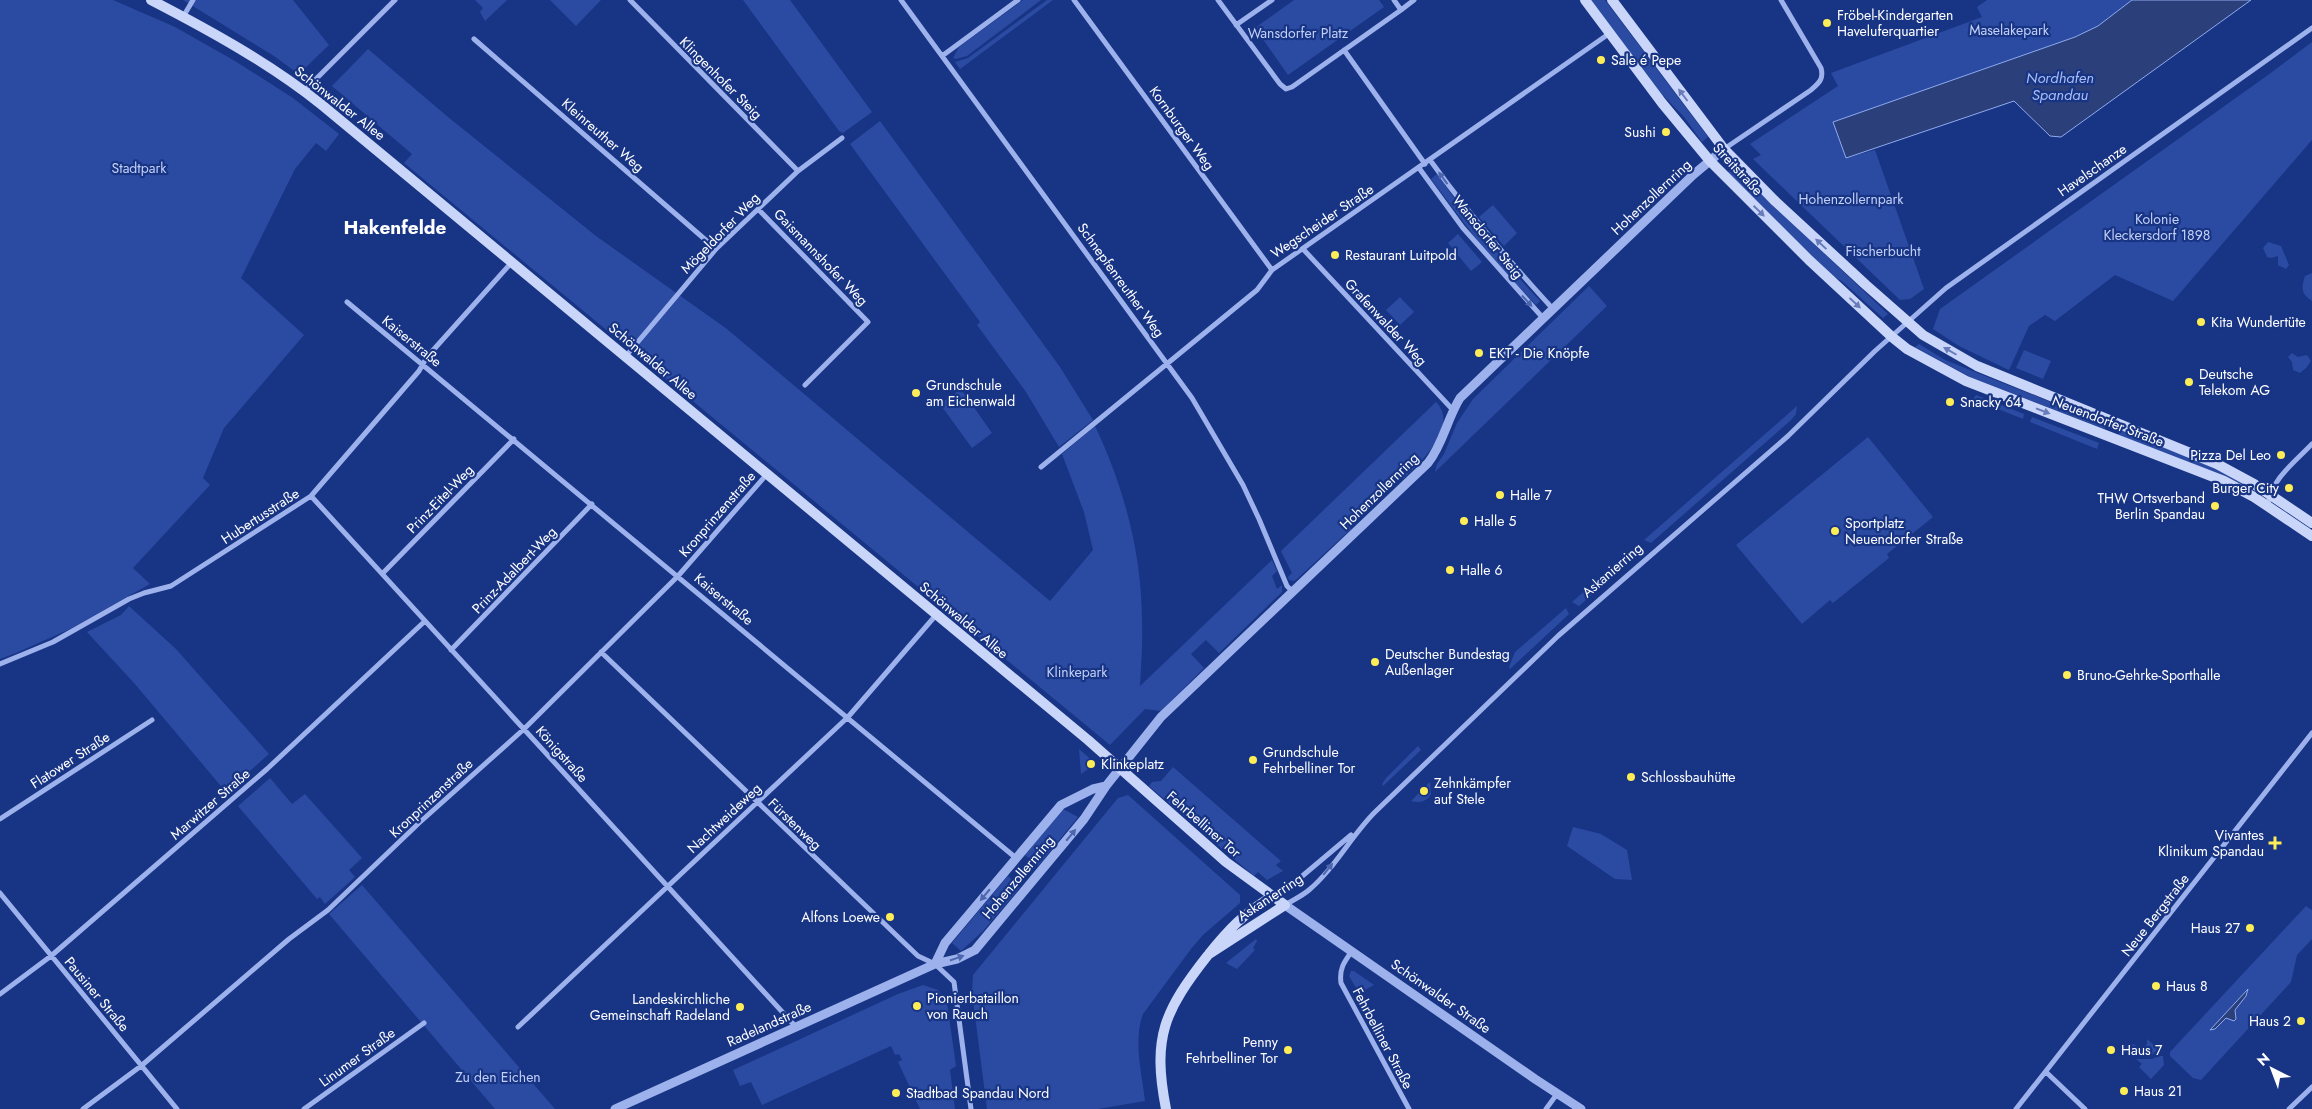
<svg xmlns="http://www.w3.org/2000/svg" width="2312" height="1109" viewBox="0 0 2312 1109" font-family="Jost,sans-serif">
<rect width="100%" height="100%" fill="#183484"/>
<path fill="#2b4ba3" d="M0,0h113l62,27 60,34 58,37 46,36 -13,17 -10,-8 -21,26 -54,109 63,57 -80,93 -21,50 7,7 -77,83 17,16 -80,45 -54,24 -16,6z
M183,0h110l36,45 -26,25 -2,6 -27,-20z
M475,0h32l-22,21 -5,-9 3,-4z
M550,0h51l-25,26z
M743,0h47l82,112 -29,21 -4,-2z
M1023,0h18l-74,56 -11,3 -3,-1 6,-11z
M1047,0h6l-93,69 -5,-7 13,-4z
M1294,0h85l5,7 -96,68 -33,-47z
M1591,0h14l103,137 -6,5 -18,-25 -23,-24z
M1987,0h145l-34,26 -23,11 -241,85 12,36 29,-8 49,139 -14,10 -10,1 -147,-141 8,-4 -11,-11 88,-58 -7,-13 151,-56 -5,-10z
M2312,42v98l-139,161 -58,-26 -60,46 -10,-6 -16,11 -20,44 -50,-24 -26,-17 7,-20 328,-234z
M368,49l80,68 148,119 131,93 323,272 43,-51 -9,-38 -22,-58 33,-28c29,61 47,128 47,195 1,22 -1,44 -2,65l132,-126 5,11 -5,5 5,13 5,-4v7l-63,61 -13,-13 -15,14 13,14 -43,43 -16,-2 -35,36 -706,-582 8,-9 -80,-68z
M880,121l180,246 33,53 -34,27 -33,-55 -49,-67 3,-3 -130,-178z
M1731,169l41,35 116,110 -5,4 -40,-36 -12,-7 -105,-101z
M1437,174c31,45 66,87 103,127l-4,4 -50,-53 -55,-73z
M1493,205l24,28 -13,13 -25,-29z
M1458,234l24,28 -11,9 -23,-28z
M2268,242l13,4 8,19 -3,4 -8,-4v-9l-7,2 -4,-1 -4,-9z
M2312,273v28c-11,-7 -11,-13 -7,-25z
M1589,286l18,20 -172,166 2,-8 7,-10 13,-31 16,-24z
M1400,297l14,15 -14,13 -14,-15z
M1919,344l26,16 161,64 -1,5 -133,-51 -57,-31z
M2024,350l27,11 -8,18 -27,-11z
M2292,353l6,4 9,-2 4,6 -5,7 -6,5 -7,-3 -1,-8 -4,-5z
M961,389l31,44 -20,15 -32,-44z
M1976,395l48,19 -1,5 -50,-20z
M1436,402c24,25 -16,60 -33,77l-7,-6 -51,49 6,7 -53,49 -4,3 -5,-1 -1,-3 4,-4 -11,-22z
M1797,406l-1,8 -5,6 -140,123 -7,-3z
M2032,417l67,26 -2,6 -67,-27z
M2120,430l91,37 42,19 -4,4 -131,-55z
M1868,437l65,80 -46,37 2,4 -56,45 -3,-3 -28,24 -66,-79z
M1634,548l3,7 -58,51 -7,-4z
M129,606l47,43 93,105 -43,38 -92,-109 -47,-51 34,-17z
M1566,608l3,6 -59,55 -1,-2 6,-15z
M1418,746l3,4 -38,36 -1,-2 4,-6z
M1079,749l15,13v3l-13,9z
M1173,767l108,94 -5,4 7,6 -16,9 -9,-8 -4,4 -105,-90 3,-4 9,-1z
M270,778l22,26 13,-10 57,64 -13,12 6,7 -30,27 -5,-7 -3,2 -79,-93z
M1430,782l1,12c-4,8 -12,9 -20,7z
M1128,795l112,100v8l-37,32 -12,14 -48,65c-10,26 -1,60 2,87l-47,8h-111l-15,-117 1,-17 145,-177z
M1063,809l15,8 -40,49 -13,-11z
M1573,827l28,7 26,16 5,30 -17,-1 -48,-33z
M1008,876l12,11 -37,44 -22,20 -9,-8z
M362,885l193,224h-60l-166,-195z
M2306,906l6,4v29l-15,16 -6,27 -90,98 -8,-2 -23,-22v-4z
M1256,939l1,2 -4,7 2,2 -18,19 -11,-6z
M1351,971h3l20,14 -15,8 -10,-17z
M923,985l15,5 9,13 9,63 -6,4 5,39h-35l-22,-47 4,-2 -3,-6 -4,1 -4,-9 -129,59 -11,-23 -11,4 -7,-16 165,-76z
M2147,1039l11,10 -6,6 -17,-1 -6,-5 4,-5 9,5 5,-5z
M2159,1056h4l1,9 -13,14 -12,-12 3,-3 -6,-5h16z"/>
<path fill="#2b407b" stroke="#8faaef" d="M2132,0h119l-190,137 -11,-1 -36,-35 -168,57 -13,-36 242,-85 23,-11z
M2248,989l-2,7 -11,14 1,9 -2,2 -8,-3 -11,11 -5,1z"/>
<g fill="none" stroke-linecap="round" stroke-linejoin="round">
<path stroke="#9db2ec" stroke-width="5" d="M630,0l168,171
M901,0l291,398 51,87 16,34 28,67 6,6
M1074,0l198,270
M1218,0l62,84 6,5 6,-2 109,-77 -7,-10
M1401,10l13,-10
M183,17l10,-17
M1236,25l36,-25
M474,39l242,210
M1344,50l81,114
M942,56l76,-56
M304,91l91,-91
M1724,149l87,-59c8,-7 13,-11 10,-22l-40,-68
M1430,160c38,53 79,101 123,149
M1419,168l44,60 80,90
M758,209l110,113 -63,63
M1303,249l150,161
M347,302l669,556
M626,356l90,-107 82,-78 44,-33
M1041,467l216,-177 15,-20 338,-237
M311,496l485,531
M2268,505c3,-26 27,-43 44,-61
M383,573l131,-134
M451,650l141,-146
M601,652l317,304 17,8 19,18 17,127
M0,664l53,-22 76,-43 15,-6 27,-7 140,-90 108,-125 8,-14 85,-95
M0,819l152,-99
M0,893l177,216
M1273,896l21,-13 57,-48
M1285,905c8,-5 17,-9 24,-15 26,-22 42,-54 66,-78l183,-176 230,-200 87,-85 71,-63 366,-260
M1352,951c-8,11 -13,18 -11,32l68,126
M0,994l51,-38 216,-187 158,-148
M518,1027l330,-310 88,-102
M2046,1072l39,37
M83,1109l58,-43 148,-127 39,-29 91,-87 105,-94 154,-153 89,-102
M304,1109l120,-86
M1546,1109l11,-15
M2016,1109l296,-376
M2289,1109l23,-22"/>
<path stroke="#9db2ec" stroke-width="9" d="M1285,905l250,174 46,30
M935,964l10,-21 116,-138 32,-16 13,-3
M615,1109l320,-145 22,-5 18,-9 109,-131 22,-33 55,-69 267,-254c15,-19 19,-44 32,-65l233,-223 31,-26"/>
<path stroke="#c9d5f9" stroke-width="10" d="M151,0c60,31 118,63 171,105l766,635 138,122 59,43 -76,49
M1585,0l77,103 48,58 99,99 83,77 15,12 59,32 258,100 30,16 58,39
M1612,0l112,149 50,51 92,85 57,50 54,31 240,98 37,20 58,39
M1166,1109c-14,-72 -2,-98 42,-154 21,-26 36,-42 65,-59"/>
</g>
<defs><path id="oneway-solid" d="M-6-.8H1V-3.2L6.5 0L1 3.2V.8H-6Z" transform="scale(1.25)"/></defs>
<g fill="#687cb9">
<use href="#oneway-solid" transform="translate(1683 95) rotate(-127)"/>
<use href="#oneway-solid" transform="translate(1759 211) rotate(44)"/>
<use href="#oneway-solid" transform="translate(1821 244) rotate(-137)"/>
<use href="#oneway-solid" transform="translate(1855 303) rotate(43)"/>
<use href="#oneway-solid" transform="translate(1950 351) rotate(-150)"/>
<use href="#oneway-solid" transform="translate(2043 411) rotate(21)"/>
</g>
<g fill="#4d66ae">
<use href="#oneway-solid" transform="translate(1443 178) rotate(-126)"/>
<use href="#oneway-solid" transform="translate(1527 301) rotate(47)"/>
<use href="#oneway-solid" transform="translate(1071 835) rotate(-50)"/>
<use href="#oneway-solid" transform="translate(1328 869) rotate(-51)"/>
<use href="#oneway-solid" transform="translate(985 895) rotate(130)"/>
<use href="#oneway-solid" transform="translate(957 958) rotate(-19)"/>
</g>
<g fill="#ffed58" stroke="#183484" stroke-width="2">
<circle cx="1827" cy="23" r="5"/>
<circle cx="1601" cy="60" r="5"/>
<circle cx="1666" cy="132" r="5"/>
<circle cx="1335" cy="255" r="5"/>
<circle cx="2201" cy="322" r="5"/>
<circle cx="1479" cy="353" r="5"/>
<circle cx="2189" cy="382" r="5"/>
<circle cx="916" cy="393" r="5"/>
<circle cx="1950" cy="402" r="5"/>
<circle cx="2281" cy="455" r="5"/>
<circle cx="2289" cy="488" r="5"/>
<circle cx="1500" cy="495" r="5"/>
<circle cx="2215" cy="506" r="5"/>
<circle cx="1464" cy="521" r="5"/>
<circle cx="1835" cy="531" r="5"/>
<circle cx="1450" cy="570" r="5"/>
<circle cx="1375" cy="662" r="5"/>
<circle cx="2067" cy="675" r="5"/>
<circle cx="1253" cy="760" r="5"/>
<circle cx="1091" cy="764" r="5"/>
<circle cx="1631" cy="777" r="5"/>
<circle cx="1424" cy="791" r="5"/>
<path d="M2272.5 835.5h5v5h5v5h-5v5h-5v-5h-5v-5h5z"/>
<circle cx="890" cy="917" r="5"/>
<circle cx="2250" cy="928" r="5"/>
<circle cx="2156" cy="986" r="5"/>
<circle cx="917" cy="1006" r="5"/>
<circle cx="740" cy="1007" r="5"/>
<circle cx="2301" cy="1021" r="5"/>
<circle cx="1288" cy="1050" r="5"/>
<circle cx="2111" cy="1050" r="5"/>
<circle cx="2124" cy="1091" r="5"/>
<circle cx="896" cy="1093" r="5"/>
</g>
<g text-anchor="middle" stroke-width="4.5" stroke-linejoin="round" paint-order="stroke">
<g font-size="14" fill="#fff" stroke="#183484" text-anchor="start">
<text x="1837" y="20">Fröbel-Kindergarten<tspan x="1837" dy="16">Haveluferquartier</tspan></text>
<text x="1611" y="65">Sale é Pepe</text>
<text x="1656" y="137" text-anchor="end">Sushi</text>
<text x="1345" y="260">Restaurant Luitpold</text>
<text x="2211" y="327">Kita Wundertüte</text>
<text x="1489" y="358">EKT - Die Knöpfe</text>
<text x="2199" y="379">Deutsche<tspan x="2199" dy="16">Telekom AG</tspan></text>
<text x="926" y="390">Grundschule<tspan x="926" dy="16">am Eichenwald</tspan></text>
<text x="1960" y="407">Snacky 64</text>
<text x="2271" y="460" text-anchor="end">Pizza Del Leo</text>
<text x="2279" y="493" text-anchor="end">Burger City</text>
<text x="1510" y="500">Halle 7</text>
<text x="2205" y="503" text-anchor="end">THW Ortsverband<tspan x="2205" dy="16">Berlin Spandau</tspan></text>
<text x="1474" y="526">Halle 5</text>
<text x="1845" y="528">Sportplatz<tspan x="1845" dy="16">Neuendorfer Straße</tspan></text>
<text x="1460" y="575">Halle 6</text>
<text x="1385" y="659">Deutscher Bundestag<tspan x="1385" dy="16">Außenlager</tspan></text>
<text x="2077" y="680">Bruno-Gehrke-Sporthalle</text>
<text x="1263" y="757">Grundschule<tspan x="1263" dy="16">Fehrbelliner Tor</tspan></text>
<text x="1101" y="769">Klinkeplatz</text>
<text x="1641" y="782">Schlossbauhütte</text>
<text x="1434" y="788">Zehnkämpfer<tspan x="1434" dy="16">auf Stele</tspan></text>
<text x="2264" y="840" text-anchor="end">Vivantes<tspan x="2264" dy="16">Klinikum Spandau</tspan></text>
<text x="880" y="922" text-anchor="end">Alfons Loewe</text>
<text x="2240" y="933" text-anchor="end">Haus 27</text>
<text x="2166" y="991">Haus 8</text>
<text x="927" y="1003">Pionierbataillon<tspan x="927" dy="16">von Rauch</tspan></text>
<text x="730" y="1004" text-anchor="end">Landeskirchliche<tspan x="730" dy="16">Gemeinschaft Radeland</tspan></text>
<text x="2291" y="1026" text-anchor="end">Haus 2</text>
<text x="1278" y="1047" text-anchor="end">Penny<tspan x="1278" dy="16">Fehrbelliner Tor</tspan></text>
<text x="2121" y="1055">Haus 7</text>
<text x="2134" y="1096">Haus 21</text>
<text x="906" y="1098">Stadtbad Spandau Nord</text>
</g>
<g font-size="14" fill="#c2d1f9" stroke="#183484">
<text x="2009" y="35">Maselakepark</text>
<text x="1298" y="38">Wansdorfer Platz</text>
<text x="139" y="173">Stadtpark</text>
<text x="1851" y="204">Hohenzollernpark</text>
<text x="2157" y="224">Kolonie<tspan x="2157" dy="16">Kleckersdorf 1898</tspan></text>
<text x="1883" y="256">Fischerbucht</text>
<text x="1077" y="677">Klinkepark</text>
<text x="498" y="1082">Zu den Eichen</text>
</g>
<g font-size="14" fill="#fff" stroke="#183484">
<text transform="translate(721 78) rotate(45)" y="5">Klingenhofer Steig</text>
<text transform="translate(340 103) rotate(38)" y="5">Schönwalder Allee</text>
<text transform="translate(1182 128) rotate(54)" y="5">Kornburger Weg</text>
<text transform="translate(603 135) rotate(41)" y="5">Kleinreuther Weg</text>
<text transform="translate(1738 169) rotate(47)" y="5">Streitstraße</text>
<text transform="translate(2092 170) rotate(-35)" y="5">Havelschanze</text>
<text transform="translate(1651 197) rotate(-43)" y="5">Hohenzollernring</text>
<text transform="translate(1322 221) rotate(-34)" y="5">Wegscheider Straße</text>
<text transform="translate(720 233) rotate(-46)" y="5">Mögeldorfer Weg</text>
<text transform="translate(1488 237) rotate(51)" y="5">Wansdorfer Steig</text>
<text transform="translate(821 257) rotate(46)" y="5">Gaismannshofer Weg</text>
<text transform="translate(1121 280) rotate(54)" y="5">Schnepfenreuther Weg</text>
<text transform="translate(1386 322) rotate(47)" y="5">Grafenwalder Weg</text>
<text transform="translate(412 341) rotate(39)" y="5">Kaiserstraße</text>
<text transform="translate(653 361) rotate(40)" y="5">Schönwalder Allee</text>
<text transform="translate(2108 421) rotate(21)" y="5">Neuendorfer Straße</text>
<text transform="translate(1379 491) rotate(-44)" y="5">Hohenzollernring</text>
<text transform="translate(440 499) rotate(-46)" y="5">Prinz-Eitel-Weg</text>
<text transform="translate(717 514) rotate(-49)" y="5">Kronprinzenstraße</text>
<text transform="translate(260 516) rotate(-33)" y="5">Hubertusstraße</text>
<text transform="translate(514 570) rotate(-46)" y="5">Prinz-Adalbert-Weg</text>
<text transform="translate(1612 570) rotate(-41)" y="5">Askanierring</text>
<text transform="translate(724 599) rotate(40)" y="5">Kaiserstraße</text>
<text transform="translate(964 620) rotate(40)" y="5">Schönwalder Allee</text>
<text transform="translate(562 754) rotate(48)" y="5">Königstraße</text>
<text transform="translate(70 760) rotate(-33)" y="5">Flatower Straße</text>
<text transform="translate(431 798) rotate(-43)" y="5">Kronprinzenstraße</text>
<text transform="translate(210 804) rotate(-41)" y="5">Marwitzer Straße</text>
<text transform="translate(724 818) rotate(-43)" y="5">Nachtweideweg</text>
<text transform="translate(795 824) rotate(44)" y="5">Fürstenweg</text>
<text transform="translate(1204 824) rotate(41)" y="5">Fehrbelliner Tor</text>
<text transform="translate(1018 877) rotate(-50)" y="5">Hohenzollernring</text>
<text transform="translate(1270 897) rotate(-33)" y="5">Askanierring</text>
<text transform="translate(2155 915) rotate(-52)" y="5">Neue Bergstraße</text>
<text transform="translate(97 994) rotate(50)" y="5">Pausiner Straße</text>
<text transform="translate(1441 996) rotate(35)" y="5">Schönwalder Straße</text>
<text transform="translate(769 1024) rotate(-24)" y="5">Radelandstraße</text>
<text transform="translate(1383 1038) rotate(62)" y="5">Fehrbelliner Straße</text>
<text transform="translate(357 1057) rotate(-36)" y="5">Linumer Straße</text>
</g>
<g font-size="15" font-style="italic" fill="#a8bdf4" stroke="#183484">
<text x="2060" y="83">Nordhafen<tspan x="2060" dy="17">Spandau</tspan></text>
</g>
<g font-size="19" font-weight="bold" fill="#fff" stroke="#183484">
<text x="395" y="234">Hakenfelde</text>
</g>
</g>
<g transform="translate(2272 1069) rotate(318)" stroke="#183484" stroke-width="4" paint-order="stroke">
<path d="M0-4L9 19L0 12L-9 19Z" fill="#ffffff"/>
<text y="-8" font-size="14" font-weight="bold" text-anchor="middle" fill="#ffffff">N</text>
</g>
</svg>
